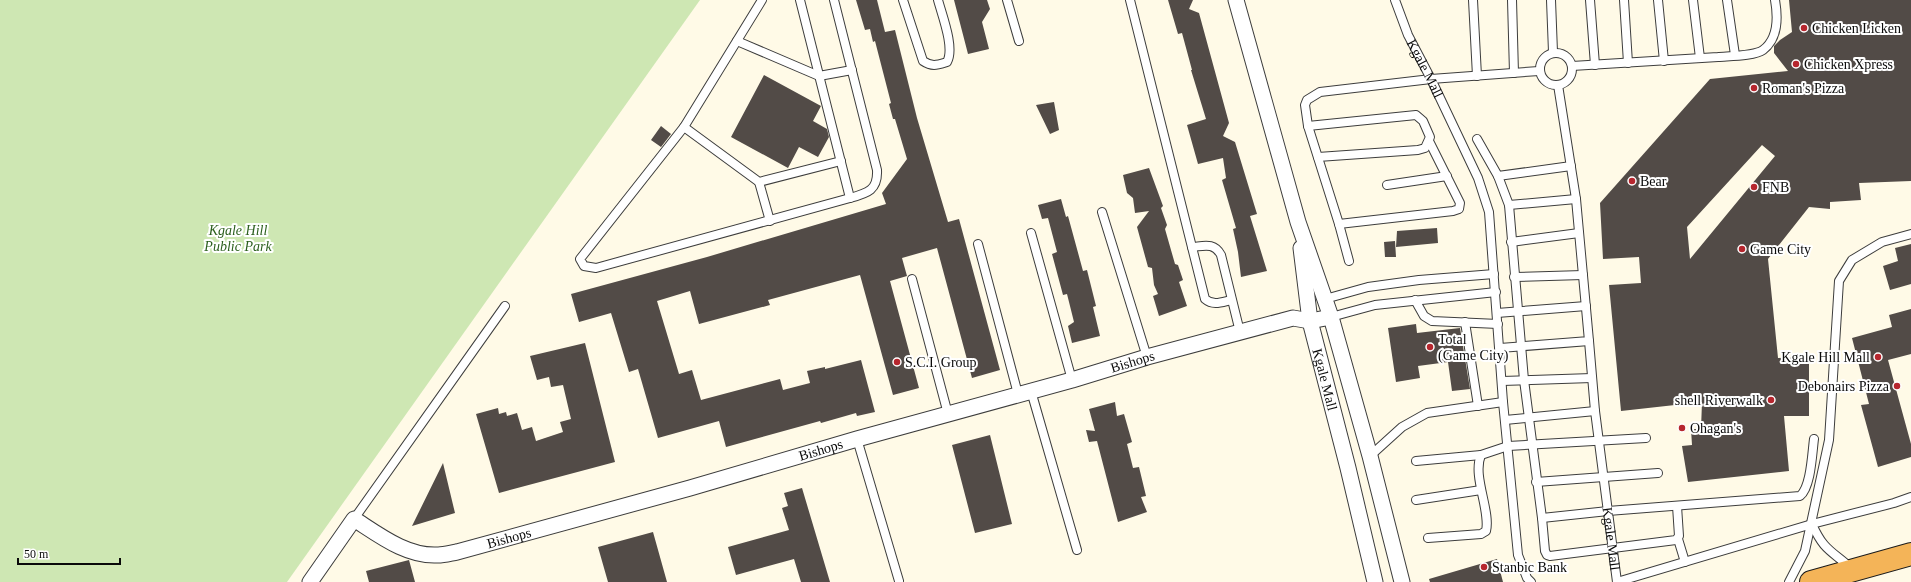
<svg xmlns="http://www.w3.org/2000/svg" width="1911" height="582" viewBox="0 0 1911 582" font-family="Georgia,serif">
<rect width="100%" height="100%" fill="#fffae7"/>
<path fill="#cee7b3" d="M0,0h700l-413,582h-287z"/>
<path fill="#524b47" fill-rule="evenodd" d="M856,0h21l8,32 10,-2 22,88 31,104 11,-3 41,151 -28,8 -35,-130 -35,10 5,18 -17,5 29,107 -26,7 -33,-120 -92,25 2,5 -71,19 -9,-33 -33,10 22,73 13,-4 9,30 79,-21 3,11 27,-7 -3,-12 18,-4v2l36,-9 14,52 -18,4 -1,-3 -35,10 -1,-2 -94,26 -7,-26 -61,17 -20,-69 -9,3 -18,-59 -32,9 -8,-28 136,-37 179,-53 -4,-11 25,-34 -12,-40h-2l-4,-15 2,-1 -16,-62 -2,1 -3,-13 -5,1z
M954,0h33l3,9 -8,13 7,27 -21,5z
M1168,0h25l-4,9 10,4 30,110 -6,13 12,6 22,72 -7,2 17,55 -26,6 -3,-25 -5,-23 3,-1 -14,-48 4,-2 -3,-20 -25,6 -11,-39 19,-6 -15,-49h1l-10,-37 -4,1z
M1789,0h122v181l-52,2 2,17 -31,2v7l-21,-2 -41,52 10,99 31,-1v59h-25l5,55 -101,11 -6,-36 10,-1 -1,-16h10l1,-27 -81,9 -12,-126 32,-2 -2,-26 -36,2 -3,-56 110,-124 78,-8 -14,-18v-7l6,-6 12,-8zM1762,145l13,11 -85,103 -3,-32z
M764,75l57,31 -8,15 14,8 2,8 -11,20 -19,-10 -11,21 -57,-31z
M1054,102l5,28 -9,4 -14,-29z
M661,126l10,8 -10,13 -10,-7z
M1149,168l14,38 -2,2 6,17 -2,4 10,35 3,1 5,15 -4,2 8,24 -28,10 -6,-20 5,-2 -4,-9 -2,-17 -4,-1 -11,-40 12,-16 -14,2 -2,-15 -6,-5 -4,-18z
M1061,199l5,18 2,-1 15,55 4,-1 9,36 -3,1 7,29 -28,7 -4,-17 6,-4 -7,-28 -4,1 -11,-41 5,-2 -9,-34 -6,1 -4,-14z
M1437,228l1,15 -42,4 1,-16z
M1395,241l1,16h-11l-1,-15z
M1911,244v40l-21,6 -7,-24 15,-5 -3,-13z
M1911,309v45l-23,6 23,84v13l-33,10 -17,-62 8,-1 -17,-66 40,-11 -3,-12z
M1416,324l1,9 43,-5 10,61 -18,2 -4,-29 -30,4 2,12 -24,4 -8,-54z
M585,343l30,119 -116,31 -23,-79 22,-6 1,6 7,-2 1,4 10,-3 5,17 10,-3 4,14 27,-9 -3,-10 11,-3 -8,-34 -12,2 -2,-10 -12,3 -7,-24z
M1115,402l2,14 7,-2 8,28 -5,2 6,24 6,-1 7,29 -5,1 6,15 -29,10 -21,-81 -8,1 -3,-12 9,1 -6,-22z
M990,435l22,89 -37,9 -23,-88z
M443,463l12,50 -43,13z
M802,488l28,94h-29l-7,-23 -58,16 -8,-28 61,-17 -7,-22 6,-2 -4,-13z
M653,532l14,50h-59l-10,-35z
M1497,559l6,23h-73l-1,-3z
M409,560l6,22h-46l-3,-11z"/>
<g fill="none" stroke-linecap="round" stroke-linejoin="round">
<defs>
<g id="service">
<path d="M762,0l-78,127 -104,132 4,7 12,2 254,-70c18,-5 28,-8 27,-28l-43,-170"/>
<path d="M800,0l50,198"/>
<path d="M903,0l20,61c9,6 14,4 24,1 8,-14 -5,-47 -9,-62"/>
<path d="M1007,0l12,41"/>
<path d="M1130,0l75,299c8,7 17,3 26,1"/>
<path id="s1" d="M1395,0l13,35 23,44 47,99 11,34 14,190 15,153 9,23 4,4"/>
<path d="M1473,0l4,76"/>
<path d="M1512,0l2,73"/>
<path d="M1551,0l2,52"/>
<path d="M1590,0l5,65"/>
<path d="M1624,0l4,63"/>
<path d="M1658,0l6,61"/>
<path d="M1693,0l7,58"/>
<path d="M1727,0l8,55"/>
<path d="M737,41l82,35 33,-6"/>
<circle cx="1556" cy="69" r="16"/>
<path d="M1572,66c49,-3 97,-6 146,-9 10,-1 37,-1 45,-7 16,-12 15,-33 12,-50"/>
<path d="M1308,126l108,-11 7,6 7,16 -5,11 -7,2 -100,7"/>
<path d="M684,127l75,55 82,-21"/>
<path d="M1477,139l21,37 11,29 15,175 18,138 3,33 2,4 3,1 126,-16 3,-4 -2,-30"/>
<path d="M1498,176l73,-10"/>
<path d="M759,182l11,39"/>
<path d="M1387,185l60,-9"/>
<path d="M1509,205l67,-6"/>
<path d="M1102,212l45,145"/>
<path d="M1339,224l114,-13 6,-2 1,-6 -31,-62"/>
<path d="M1031,233l41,147"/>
<path d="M1511,242l68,-9"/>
<path d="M978,244l40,150"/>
<path d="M1192,247c12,-1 22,-5 29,8l19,77"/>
<path d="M1349,261l-10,-37 -31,-98 -3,-21 2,-5 13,-8 111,-13 108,-8"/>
<path d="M1514,277l69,-2"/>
<path d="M912,279l36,135"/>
<path d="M1325,299l43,-12 51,-7 75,-6"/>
<path d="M1415,300l9,16 8,5 66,3"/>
<path d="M1497,313l89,-7"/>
<path d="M1331,317l44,-12 121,-13"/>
<path d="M1465,322l13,84"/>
<path id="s2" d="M1589,341l6,70 22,171"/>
<path d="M1500,348l89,-7 -13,-142 -18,-114"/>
<path d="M1502,381l90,-3"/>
<path d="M1031,391l46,159"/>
<path d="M1505,420l90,-9"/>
<path d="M857,439l42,142"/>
<path d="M1370,456l32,-29 25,-14 76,-11"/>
<path d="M1416,461l65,-6"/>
<path d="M1536,482l122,-9"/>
<path d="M1416,500l65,-10"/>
<path d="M1542,518l66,-7 192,-15c11,-9 12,-42 14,-57"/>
<path d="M354,519l151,-213"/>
<path d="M1812,524c12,27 19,26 40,45"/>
<path d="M1428,538l53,-4 5,-3c5,-20 -14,-55 -5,-76l27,-9 138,-8"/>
<path d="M1678,539l7,23"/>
<path d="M1617,582l195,-58 82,-21 17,-6"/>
<path d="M1789,582l16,-31 24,-111 10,-159 13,-21 30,-18 29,-8"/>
</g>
<g id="minor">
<path d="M1236,0l62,222 33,95 39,139 32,126"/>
<path id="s3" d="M1301,248l9,73 38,147 27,114"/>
<path id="s4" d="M310,582l44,-63c25,16 53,38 84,36 6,0 13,-2 19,-3l233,-64 167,-49 215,-59 75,-23 146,-39 17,3 21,-4"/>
</g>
<path id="trunk" d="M1811,582l100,-28"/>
</defs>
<use href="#service" stroke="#3d3d3d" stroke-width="10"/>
<use href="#minor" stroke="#3d3d3d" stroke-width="17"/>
<use href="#trunk" stroke="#1b1b1b" stroke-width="24"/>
<use href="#service" stroke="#fff" stroke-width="8"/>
<use href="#minor" stroke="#fff" stroke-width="15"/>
<use href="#trunk" stroke="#f4b458" stroke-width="22"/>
</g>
<g fill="#b6262e" stroke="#fff" stroke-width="1.5">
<circle cx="1804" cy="28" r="4"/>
<circle cx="1796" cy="64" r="4"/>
<circle cx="1754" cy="88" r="4"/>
<circle cx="1632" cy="181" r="4"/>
<circle cx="1754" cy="187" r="4"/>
<circle cx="1742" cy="249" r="4"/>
<circle cx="1430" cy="347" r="4"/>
<circle cx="1878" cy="357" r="4"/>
<circle cx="897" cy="362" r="4"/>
<circle cx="1897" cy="386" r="4"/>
<circle cx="1771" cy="400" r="4"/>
<circle cx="1682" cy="428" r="4"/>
<circle cx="1484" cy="567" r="4"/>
</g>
<g text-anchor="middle" stroke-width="4" stroke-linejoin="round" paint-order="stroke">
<g font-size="14" fill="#0a0a0a" stroke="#fff" text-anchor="start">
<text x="1812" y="33">Chicken Licken</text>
<text x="1804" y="69">Chicken Xpress</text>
<text x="1762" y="93">Roman's Pizza</text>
<text x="1640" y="186">Bear</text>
<text x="1762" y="192">FNB</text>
<text x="1750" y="254">Game City</text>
<text x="1438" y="344">Total<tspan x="1438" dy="16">(Game City)</tspan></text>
<text x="1870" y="362" text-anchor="end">Kgale Hill Mall</text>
<text x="905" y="367">S.C.I. Group</text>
<text x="1889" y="391" text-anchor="end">Debonairs Pizza</text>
<text x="1763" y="405" text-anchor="end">shell Riverwalk</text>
<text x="1690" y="433">Ohagan's</text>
<text x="1492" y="572">Stanbic Bank</text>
</g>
<g font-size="14" fill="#0a0a0a" stroke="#fff">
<text dy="5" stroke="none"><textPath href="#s1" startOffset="75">Kgale Mall</textPath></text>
<text dy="5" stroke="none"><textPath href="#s4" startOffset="891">Bishops</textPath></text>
<text dy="5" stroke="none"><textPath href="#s3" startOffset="134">Kgale Mall</textPath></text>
<text dy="5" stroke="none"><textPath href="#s4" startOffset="567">Bishops</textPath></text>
<text dy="5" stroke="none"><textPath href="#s4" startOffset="243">Bishops</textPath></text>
<text dy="5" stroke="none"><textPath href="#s2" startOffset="199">Kgale Mall</textPath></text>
</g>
<g font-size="14" font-style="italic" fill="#2b5f1d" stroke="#fff">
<text x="238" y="235">Kgale Hill<tspan x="238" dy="16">Public Park</tspan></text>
</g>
</g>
<path d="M18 558v6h102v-6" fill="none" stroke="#0a0a0a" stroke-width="2"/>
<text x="24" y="558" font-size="12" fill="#0a0a0a" stroke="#ffffff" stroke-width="3" paint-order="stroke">50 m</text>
</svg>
